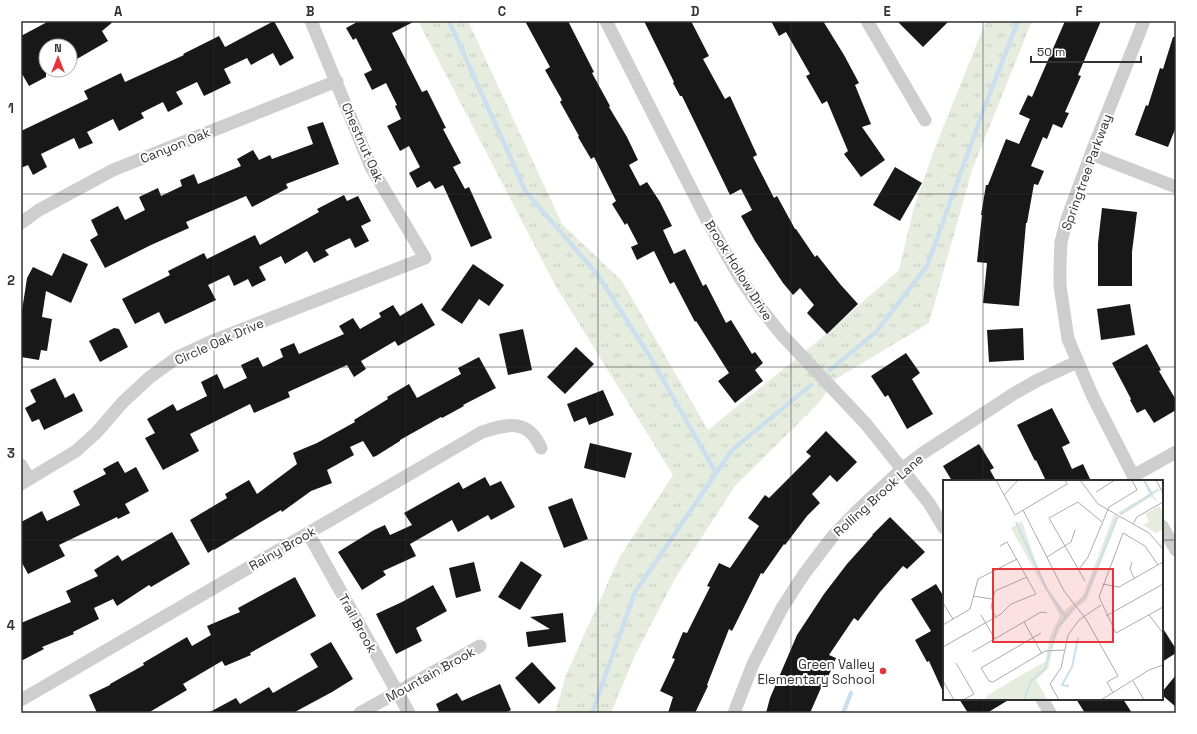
<svg xmlns="http://www.w3.org/2000/svg" width="1197" height="734" viewBox="0 0 1197 734" font-family="'Space Grotesk',sans-serif">
<defs>
<pattern id="park-tufts" width="24" height="20" patternUnits="userSpaceOnUse"><rect width="24" height="20" fill="#e6eddf"/><path d="M3 7l-1-3M5 7V3M7 7l1-3M15 17l-1-3M17 17v-4M19 17l1-3" fill="none" stroke="#c6ccc0"/></pattern>
</defs>
<rect width="100%" height="100%" fill="#fff"/>
<path fill="url(#park-tufts)" d="M418,21h50l94,203 60,57 86,149 111,-90 80,-70 14,-59 21,-61 52,-129h46l-60,149 -43,153 -93,56 -18,25 -83,82 -59,91 -40,76 -25,60h-56l11,-38 53,-117 54,-83 -118,-190z"/>
<g fill="none" stroke-linecap="round" stroke-linejoin="round">
<path stroke="#cbdfed" stroke-width="4.5" d="M449,21l77,171 71,82 52,81 67,118
M830,370l46,-38 51,-66 56,-155 35,-90
M592,713l43,-121 97,-142 79,-65
M843,713l8,-20"/>
</g>
<path fill="#181818" d="M49,21h65l-12,10 6,10 -38,22v-17h-24v31l-17,9 -8,-14v-36z
M274,21l20,37 -14,8 -7,-13 -22,12 -4,-7 -23,11 7,14 -27,13 -7,-14 -21,10 7,12 -15,8 -5,-10 -22,11 3,5 -25,13 -6,-12 -26,13 6,11 -14,6 -5,-11 -33,16 6,13 -14,8 -5,-10 -7,3v-37l67,-32 -4,-8 37,-18 4,9 59,-27 -1,-1 36,-18 6,11z
M359,21h56l-23,12 30,59 5,-2 19,38 -3,1 18,34 -8,4 12,22 4,-2 23,51 -21,9 -28,-62 -8,4 -5,-8 -13,7 -8,-15 11,-6 -11,-21 -9,5 -13,-25 14,-7 -6,-13 2,-1 -11,-22 -14,7 -8,-16 8,-4 -16,-32 -3,2 -7,-12z
M525,21h43l26,51 -2,1 18,33 -1,1 18,30 11,23 -9,5 11,21 7,-4 13,20 12,24 -9,4 11,24 11,-5 18,37 3,-2 20,39 5,-3 21,34 3,-2 8,11 -8,7 8,11 -28,22 -17,-22 11,-8 -33,-52 -1,1 -21,-40 -4,2 -16,-33 -17,9 -6,-13 7,-3 -11,-21 -2,2 -13,-21 4,-3 -22,-44 -3,2 -13,-22 1,-1 -19,-34 2,-2 -17,-30 5,-3z
M644,21h47l18,35 -6,3 22,40 5,-3 27,59 -4,2 21,41 3,-2 18,33h1l19,28 2,-2 23,29 18,20 -31,30 -20,-21 7,-8 -14,-17 -7,7 -10,-12 -28,-42 -14,-25 11,-6 -11,-21 -11,6 -48,-99h-2l-7,-13 1,-1z
M771,21h52l21,34 15,28 -4,2 16,39 -9,3 23,33 -24,17 -17,-23 4,-3 -21,-50 -5,3 -16,-28 4,-2 -24,-42 -7,4z
M897,21h52l-26,26z
M1065,21h36l-23,54 3,1 -16,36 4,1 -7,15 -9,-4 -6,15 -4,-2 -12,29 13,5 -6,14 -4,-1 -7,39h-1l-7,83 -36,-3 4,-40 -10,-1 5,-47h-1l5,-30h2l18,-46 13,5 11,-25 -11,-5 9,-19 4,2z
M1173,37h3v90l-8,20 -33,-12 11,-30 2,1 12,-38 3,1z
M323,122l16,42 -53,20 2,4 -36,19 -6,-11 -60,26 3,6 -38,17 -46,23 -15,-28 8,-5 -7,-15 27,-14 7,14 20,-10 -6,-13 19,-9 3,8 21,-10 -2,-6 14,-6 4,10 43,-18 -4,-7 16,-9 6,10 11,-5 2,4 41,-15 -6,-17z
M895,167l27,16 -22,38 -27,-16z
M344,195l3,6 11,-5 13,25 -10,5 8,15 -14,7 -5,-10 -25,12 4,5 -15,8 -7,-12 -22,13 -4,-8 -22,11 7,13 -14,7 -4,-8 -14,7 -5,-11 -21,10 8,15 -51,24 -6,-12 -24,12 -13,-25 48,-24 -2,-4 36,-18 3,6 48,-24 5,10 59,-33 -2,-3z
M1102,208l35,4 -5,40v34h-34v-43z
M63,253l25,11 -17,39 -25,-12 -4,26 10,2 -5,32 -6,-1 -2,10 -18,-3v-40l6,-39 6,-11 19,9z
M473,264l31,21 -15,21 -10,-7 -17,25 -21,-14z
M422,303l13,22 -37,21 -3,-5 -34,20 5,8 -12,8 -7,-12 -59,27 2,5 -36,16 -4,-9 -60,30 9,17 -36,19 -18,-32 10,-5 -8,-14 26,-15 4,7 30,-15 -6,-14 16,-8 7,15 23,-11 -6,-13 17,-8 5,10 20,-10 -3,-8 14,-6 5,11 45,-20 -5,-8 14,-8 7,11 21,-12 -2,-4 14,-8 7,11z
M1130,304l5,31 -34,5 -4,-31z
M114,328l5,1 9,18 -28,15 -11,-21z
M1023,328l1,32 -35,2 -2,-32z
M523,329l9,41 -24,5 -9,-41z
M1147,344l14,26 -2,1 17,29v10l-22,13 -9,-14 -8,4 -7,-13 1,-1 -19,-36z
M576,347l18,17 -29,30 -18,-17z
M906,353l14,20 -8,6 21,35 -26,15 -19,-34 -3,2 -14,-21z
M479,357l17,31 -33,17 1,1 -22,12 -1,-1 -41,23v1l-24,15 -3,1 -10,-16 -13,6 4,8 -27,15 5,13 -21,8 -29,21 -1,-2 -67,40v-1l-6,4 -18,-33 37,-22 -2,-4 24,-14 8,14 40,-30 -4,-11 24,-10 38,-21 -1,-2 34,-21 -1,-2 22,-13 8,14 44,-24 -3,-6z
M55,378l10,20 9,-5 9,18 -39,19 -5,-11 -7,3 -7,-14 11,-6 -6,-12z
M603,390l11,25 -25,10 -3,-8 -12,5 -7,-18z
M1052,408l18,35 -8,4 10,22 11,-5 8,17h-45l-10,-21 -1,1 -18,-36z
M826,431l31,31 -20,20 -7,-7 -18,19 8,9 -13,13 -22,29 -1,-1 -21,30 -2,-1 -29,58 -3,-2 -22,56 1,1 -13,27h-27l5,-16 -13,-6 15,-32 -3,-1 11,-26 4,1 23,-46 -3,-1 12,-23 11,5 29,-42 -11,-8 17,-23 4,3 42,-42 -5,-4z
M590,443l42,10 -7,25 -41,-10z
M979,444l15,24 -4,2 6,11h-44l-9,-15z
M118,461l7,12 11,-6 13,24 -24,13 5,9 -12,6 -1,-2 -58,28 6,11 -37,18 -7,-13v-39l21,-11 5,10 33,-16 -7,-14 33,-17 -3,-5z
M485,477l5,9 11,-5 14,26 -24,13 -3,-5 -30,17 -6,-12 -42,24 6,12 -33,15 3,4 -24,15 -24,-38 36,-22 11,-5 5,10 22,-10 -8,-12 55,-31 4,7z
M572,498l16,41 -24,9 -16,-41z
M890,517l35,35 -18,17 -4,-3 -23,26 -22,29 -4,-3 -25,37 7,3 -10,24 -2,-1 -14,32h-44l4,-15 27,-63 27,-41 23,-30 26,-29h-1z
M172,532l18,32 -39,23 -2,-2 -32,21 -4,-7 -19,9 5,11 -26,13 1,2 -32,13 2,2 -23,12v-38l50,-21 -5,-11 32,-15 -4,-6 24,-15 4,6z
M521,561l21,14 -22,35 -22,-13z
M474,562l7,29 -25,7 -7,-30z
M295,577l21,39 -66,37 1,2 -26,11 -3,-5 -39,23 4,6 -39,23h-51l-8,-18 21,-10v-1l34,-19 -1,-2 44,-26 5,9 19,-11 -4,-9 33,-14 -2,-4z
M936,584l8,13v97l-15,-33 -2,1 -12,-22 16,-9 -20,-32z
M433,585l14,26 -31,17 6,13 -26,13 -20,-40 26,-12z
M563,613l3,29 -38,5 -2,-15 24,-3 -20,-12z
M1162,627l14,22v4l-14,9z
M331,642l22,37 -21,13 -39,21h-85l28,-15 4,6 29,-17 4,6 45,-26 -8,-13z
M532,662l24,26 -17,16 -24,-26z
M1176,675v32l-14,-12v-3z
M500,684l11,26 -6,3h-72l6,-2 -3,-7 21,-11 5,8z
M959,699h51l-23,14h-19z
M1076,699h47l9,14h-47z"/>
<g fill="none" stroke-linecap="round" stroke-linejoin="round">
<path stroke="#cecece" stroke-width="13" d="M606,21l101,199 33,58 22,32 20,25 84,89 63,79 15,25
M867,21l58,99
M1091,154l85,33
M21,223l18,-13 74,-40 224,-89
M21,465l8,14
M1133,476l43,-24
M1136,481l-43,-84 -25,-58 -8,-53v-20l1,-24 6,-23 24,-65 53,-133
M21,484l55,-33 20,-18 27,-31 27,-25 28,-20 37,-17 210,-82 -54,-91 -60,-146
M1162,526l14,24
M308,533l101,180
M1042,699l8,14
M21,700l461,-268c25,-8 46,-14 59,16
M360,713l120,-67
M734,713l19,-49 29,-56 22,-34 29,-38 24,-25 45,-42 21,-16 92,-60 21,-12 41,-19"/>
</g>
<path fill="none" stroke="#313131" stroke-width="1" stroke-opacity="0.55" d="M214,21v692M406,21v692M598,21v692M791,21v692M983,21v460M21,194h1155M21,367h1155M21,540h923M1162,540h14M983,699v14"/>
<circle fill="#e7333a" stroke="#fff" stroke-width="1.5" cx="883" cy="671" r="4"/>
<g text-anchor="middle" stroke-width="4" stroke-linejoin="round" paint-order="stroke">
<g font-size="13" fill="#313131" stroke="#fff">
<text transform="translate(363 142) rotate(66)" y="5">Chestnut Oak</text>
<text transform="translate(175 145) rotate(-22)" y="5">Canyon Oak</text>
<text transform="translate(1086 172) rotate(-70)" y="5">Springtree Parkway</text>
<text transform="translate(739 270) rotate(58)" y="5">Brook Hollow Drive</text>
<text transform="translate(219 341) rotate(-24)" y="5">Circle Oak Drive</text>
<text transform="translate(878 495) rotate(-42)" y="5">Rolling Brook Lane</text>
<text transform="translate(282 548) rotate(-30)" y="5">Rainy Brook</text>
<text transform="translate(358 623) rotate(61)" y="5">Trail Brook</text>
<text transform="translate(430 674) rotate(-29)" y="5">Mountain Brook</text>
</g>
<g font-size="13" fill="#313131" stroke="#fff" text-anchor="end">
<text x="875" y="669">Green Valley<tspan x="875" dy="15">Elementary School</tspan></text>
</g>
</g>
<g transform="translate(943 480)">
<rect width="220" height="220" fill="#fff"/>
<path d="M200,0l15,22 -7,-5 -29,18 -5,-2 32,-19zM216,26l4,6v17l-7,4 -13,-8 6,-4 -4,-7z" fill="#e6eddf"/>
<path d="M87,190l18,30h-61l-1,-4z" fill="#e6eddf"/>
<path d="M171,34l5,3 -33,84 -9,6 -16,19 -8,17 -4,24 -13,13 -6,-10 15,-8 5,-26 10,-20 -49,-88 11,-7 13,39 14,31 15,20 19,-15z" fill="#e6eddf"/>
<path fill="none" stroke="#cbdfed" stroke-width="2" d="M201,0l8,14M177,34l39,-25M73,42l30,66 19,28M134,125l9,-10 31,-78M108,169l6,-21 17,-21M126,206l-7,-1 10,-18 6,-29M81,220l7,-19 14,-12 5,-17"/>
<path fill="none" stroke="#adadad" stroke-width="1" d="M53,0l19,35 52,-31 -2,-4M137,0l18,24 51,29 14,16M213,0l7,13M153,12l19,-12M61,15l14,-15M80,30l41,81 22,28 32,57 -11,6 6,11M190,44l4,-7 26,-15M104,77l24,-15 4,-12M189,82l-2,7 4,9M215,85l-13,-19 -22,-13 -24,64 17,36 47,-26M136,89l9,-12 21,-50 28,-17 -5,-10M142,101l-36,-63 29,-16 24,20M159,104l17,3 44,-25M30,116l19,3M0,123l10,16M38,135l14,24M206,135l14,18M163,136l57,-32M53,137l-5,-10 4,-16 32,-14M81,142l18,32M0,145l27,-16 8,-30 39,-20M98,153l-60,35 8,13 4,1 52,-31 19,-1M0,167l58,-33 10,-10 25,-10 -29,-52 -7,4M29,172l69,-40 6,1M13,183l18,31 -11,6M0,201l11,19M190,201l11,19M116,220l-9,-16 11,-16 7,-33 11,-15 22,-15M158,220l48,-30 14,-5"/>
<path fill="#e7333a" fill-opacity="0.15" stroke="#e7333a" stroke-width="2" d="M50,89h120v73h-120z"/>
<rect width="220" height="220" fill="none" stroke="#313131" stroke-width="2"/>
</g>
<rect width="1197" height="734" fill="none" stroke="#ffffff" stroke-width="44"/>
<g transform="translate(58 58)"><circle r="19" fill="#ffffff" stroke="#adadad"/>
<path d="M0-3L7 15L0 10L-7 15Z" fill="#e7333a"/>
<text y="-6" font-size="11" font-weight="bold" text-anchor="middle" fill="#313131">N</text>
</g>
<path d="M1031 56v6h110v-6" fill="none" stroke="#313131" stroke-width="2"/>
<text x="1037" y="56" font-size="12" fill="#313131" stroke="#ffffff" stroke-width="3" paint-order="stroke">50 m</text>
<rect x="22" y="22" width="1153" height="690" fill="none" stroke="#313131" stroke-width="1.5"/>
<g font-size="13" text-anchor="middle" font-weight="bold" fill="#313131">
<text x="118" y="16">A</text>
<text x="310" y="16">B</text>
<text x="502" y="16">C</text>
<text x="695" y="16">D</text>
<text x="887" y="16">E</text>
<text x="1079" y="16">F</text>
<text x="11" y="113">1</text>
<text x="11" y="285">2</text>
<text x="11" y="458">3</text>
<text x="11" y="630">4</text>
</g>
</svg>
